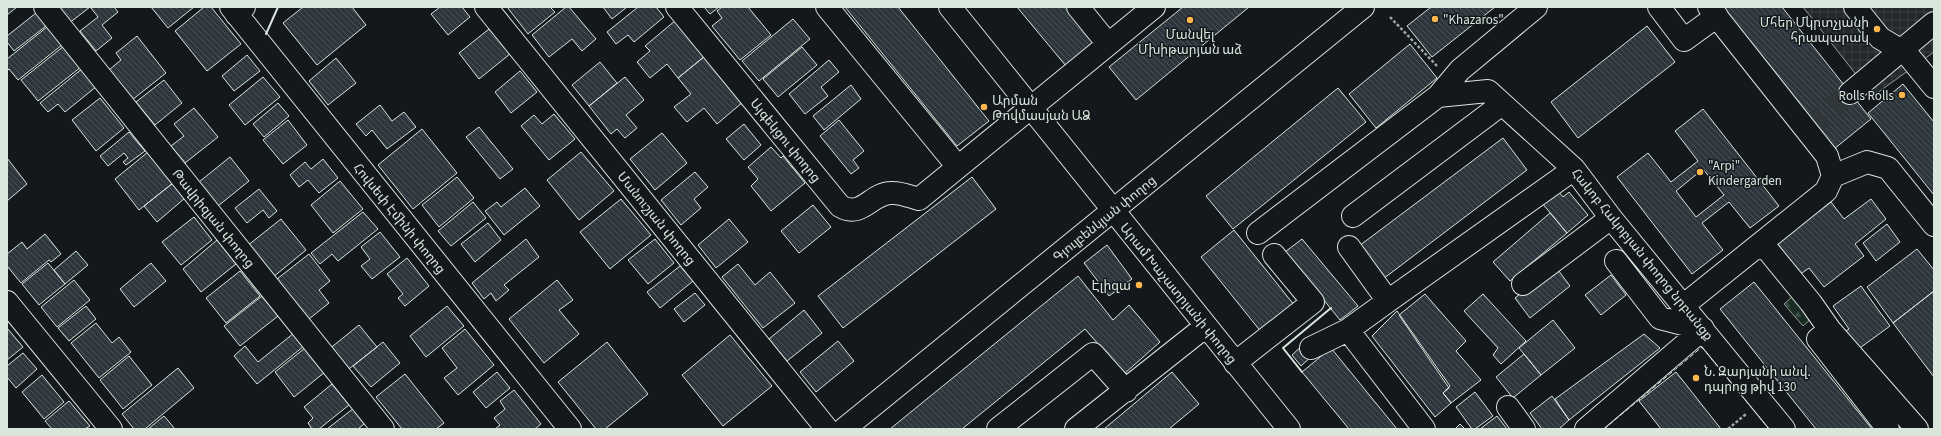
<svg xmlns="http://www.w3.org/2000/svg" width="1941" height="436" viewBox="0 0 1941 436" font-family="'Source Sans 3','Noto Sans Armenian',sans-serif">
<defs>
<pattern id="forest-firs" width="22" height="20" patternUnits="userSpaceOnUse"><rect width="22" height="20" fill="#1a2d24"/><path d="M5 1l3.5 6h-7zM16 11l3.5 6h-7z" fill="#3b4b43"/></pattern>
<pattern id="plaza-grid" width="8" height="8" patternUnits="userSpaceOnUse"><rect width="8" height="8" fill="#24282b"/><path d="M0 4h8M4 0v8" fill="none" stroke="#393d3f"/></pattern>
<pattern id="building-back-hatch" width="6" height="6" patternUnits="userSpaceOnUse"><rect width="6" height="6" fill="#2c363c"/><path d="M-1 5l2 2M0 0l6 6M5-1l2 2" fill="none" stroke="#4a5358"/></pattern>
</defs>
<rect width="100%" height="100%" fill="#14181c"/>
<path fill="url(#forest-firs)" stroke="#939e99" d="M1793,296l19,22 -9,8 -19,-22z"/>
<path fill="url(#plaza-grid)" stroke="#939e99" d="M1803,7h131v45l-61,44z"/>
<path fill="url(#building-back-hatch)" stroke="#d8e6dc" fill-rule="evenodd" d="M7,7h10l-10,8z
M60,7h30l-22,17 -12,-14z
M92,7h22l4,5 -16,13 10,13 -16,13 -16,-20 18,-14 -7,-9z
M151,7h43l-26,21z
M204,7h7l30,37 -34,27 -32,-40z
M303,7h49l14,18 -49,40 -34,-42z
M440,7h22l8,10 -22,18 -17,-21z
M507,7h43l5,5 -27,22z
M566,7h3l27,32 -14,12 -10,-12 -23,18 -17,-22z
M603,7h24l-15,12z
M638,7h18l8,10 -30,25 -6,-7 -12,9 -9,-12z
M704,7h15l-9,7z
M722,7h26l23,28 -31,25 -28,-34 10,-8 -5,-7z
M845,7h53l91,114 -32,25z
M1017,7h53l32,39 -31,26z
M1183,7h66l-113,93 -27,-33z
M1431,7h64l-63,50 -25,-31z
M1721,7h61l89,112 -37,30z
M36,13l10,13 -32,25 -7,-9v-6z
M793,19l17,20 -51,42 -17,-20z
M676,20l29,36 -27,22 -11,-14 -17,14 -13,-16 13,-11 -5,-5z
M1647,26l28,36 -97,76 -27,-36z
M47,27l15,18 -44,35 -9,-11 -2,2v-12z
M489,29l21,25 -31,25 -20,-26z
M137,36l29,37 -34,27 -23,-30 12,-10 -5,-7z
M1410,44l27,34 -61,50 -27,-34z
M64,46l17,21 -43,34 -17,-21z
M802,47l15,18 -39,32 -15,-18z
M247,55l13,16 -26,20 -12,-15z
M705,56l38,46 -26,22 -13,-16 -17,14 -13,-15 17,-13 -13,-16z
M336,58l20,25 -28,22 -19,-24z
M829,60l10,12 -18,15 7,9 -23,18 -16,-20z
M600,62l17,21 -28,23 -17,-21z
M83,68l14,18 -32,26 -7,-8 -10,8 -8,-9z
M520,71l17,21 -26,21 -16,-21z
M263,77l17,20 -35,28 -16,-20z
M625,77l19,23 -18,15 11,13 -12,10 -8,-9 -6,5 -22,-28z
M164,80l18,23 -27,22 -19,-23z
M1903,84l31,38v73l-66,-82z
M851,85l10,14 -37,31 -11,-14z
M1338,88l28,34 -133,107 -27,-33z
M100,98l24,30 -28,23 -24,-31z
M278,103l11,13 -25,21 -11,-13z
M380,105l12,16 12,-9 12,15 -29,22 -15,-19 -6,6 -10,-12z
M194,108l24,29 -33,26 -14,-17 13,-10 -10,-12z
M1703,109l76,97 -29,22 -21,-26 -27,21 21,27 -31,24 -75,-97 31,-24 23,29 27,-21 -23,-30zM1703,169l21,26 -28,22 -20,-26z
M554,114l21,25 -26,21 -28,-34 13,-11 8,9z
M288,120l19,25 -24,19 -20,-24z
M839,120l25,31 -11,9 6,8 -8,6 -31,-38z
M744,124l17,21 -17,15 -18,-21z
M479,127l34,42 -13,10 -34,-42z
M422,129l35,44 -44,36 -35,-44z
M129,132l16,19 -19,14 -3,-3 5,-4 -4,-5 -16,13 -8,-10z
M662,133l25,30 -32,27 -25,-31z
M1503,138l24,32 -148,112 -24,-33z
M771,147l10,11 2,-2 22,27 -34,28 -20,-25 7,-7 -10,-12z
M148,152l25,31 -34,27 -24,-31z
M581,152l33,39 -35,29 -32,-40z
M230,157l19,24 -31,25 -19,-24z
M7,158l20,26 -20,17z
M323,159l15,19 -19,15 -11,-13 -9,7 -9,-12 15,-13 6,7z
M695,172l13,15 -14,12 7,9 -20,17 -20,-25z
M457,177l17,21 -35,29 -17,-22z
M972,177l24,32 -153,119 -25,-32z
M340,181l23,28 -30,24 -22,-28z
M173,183l12,15 -28,24 -13,-16z
M525,188l15,18 -36,29 -19,-24 12,-9 4,5z
M259,189l18,22 -8,7 -6,-8 -16,13 -12,-15z
M1557,190l6,7 6,-5 19,23 -21,18 -25,-30z
M621,199l30,36 -41,34 -30,-37z
M1871,199l15,20 -31,25 9,12 -40,31 -15,-19 -14,10 -23,-31 59,-45 13,17z
M473,202l13,16 -35,28 -13,-15z
M813,205l18,22 -32,26 -18,-22z
M363,212l15,17 -40,32 -6,-7 -12,10 -9,-11z
M1550,213l17,20 -57,48 -17,-19z
M194,217l18,23 -31,25 -19,-23z
M281,219l25,31 -34,28 -25,-32z
M729,219l19,23 -32,26 -18,-23z
M488,223l13,17 -26,22 -14,-18z
M1887,224l13,18 -24,19 -13,-18z
M1234,230l61,76 -33,27 -61,-76z
M380,232l20,25 -28,22 -11,-13 9,-7 -9,-12z
M45,234l16,20 -10,8 -2,-2 -28,23 -14,-17v-12l15,-12 5,7z
M526,239l13,18 -35,28 5,5 -13,11 -5,-8 -7,6 -12,-16z
M655,239l19,24 -26,21 -20,-24z
M1302,239l56,67 -18,14 -55,-68z
M217,240l19,24 -35,28 -18,-23z
M1107,245l25,34 -23,17 -25,-33z
M1917,249l17,21v21l-41,32 -26,-36z
M76,251l12,14 -23,19 -11,-14z
M309,254l21,27 -11,9 10,13 -20,16 -32,-40z
M407,258l22,28 -24,20 -7,-8 5,-4 -16,-20z
M48,263l17,21 -26,21 -17,-21z
M151,263l15,18 -32,26 -14,-18z
M738,264l17,21 15,-13 25,31 -32,25 -41,-51z
M680,266l13,15 -33,27 -13,-16z
M1555,266l15,20 -40,32 -15,-20z
M240,271l20,25 -34,27 -20,-25z
M1611,275l15,20 -25,20 -16,-20z
M1078,276l35,44 16,-15 31,37 -36,32 -39,-45 -123,100h-72z
M74,280l16,20 -33,27 -16,-20z
M557,280l16,20 -14,10 20,24 -35,29 -35,-44z
M1754,282l118,147h-56l-96,-120z
M1861,286l29,40 -37,27 -13,-18 9,-6 -16,-23z
M1934,291v86l-41,-54z
M695,293l10,12 -21,17 -10,-13z
M1425,294l41,47 -10,10 25,29 -30,23 -8,-10 6,-5 -50,-73z
M1483,294l43,47 -25,23 -8,-9 5,-7 -34,-37z
M262,296l16,20 -38,30 -16,-20z
M86,306l10,13 -27,22 -11,-13z
M447,306l17,20 -38,31 -16,-21z
M804,310l18,23 -35,28 -18,-22z
M1397,311l53,75 -7,7 8,10 -16,14 -63,-81z
M1553,320l22,28 -34,27 -22,-27z
M96,323l16,20 7,-6 12,15 -32,26 -28,-35z
M359,325l18,22 -32,25 -17,-22z
M7,328l16,19 -16,13z
M465,329l29,36 -36,30 -14,-17 13,-10 -15,-20z
M294,333l10,13 -47,38 -23,-28 11,-10 13,16z
M1644,334l16,14 -91,72 -14,-21z
M730,335l42,51 -49,40 -41,-51z
M838,341l16,20 -38,31 -16,-20z
M383,342l17,21 -29,24 -18,-21z
M607,342l41,52 -43,35h-9l-38,-47z
M1306,342l8,12 -13,12 -9,-11z
M305,348l20,24 -31,25 -19,-25z
M1331,348l66,81h-48l-47,-57z
M23,353l14,16 -21,19 -9,-11v-11z
M1524,354l17,21 -28,23 -17,-21z
M129,356l23,29 -29,24 -23,-29z
M178,368l16,20 -49,41h-11l-12,-15z
M497,372l13,16 -24,20 -13,-16z
M1172,372l27,32 -30,25h-65z
M1676,372l45,57h-60l-22,-28z
M405,374l39,49 -8,6h-34l-26,-32z
M42,375l22,27 -20,17 -22,-27z
M332,384l17,21 -30,24h-7l-4,-6 5,-5 -9,-11z
M514,390l27,34 -6,5h-40l5,-4 -6,-7 11,-9 -5,-8z
M1475,392l18,24 -18,13h-3l-16,-22z
M1552,396l17,24 -10,9h-17l-12,-16z
M69,401l21,25 -5,3h-33l-7,-8z
M354,408l11,15 -7,6h-31z
M164,416l11,13h-27z
M1497,416l10,13h-27z
M1460,424l5,5h-10z"/>
<g fill="none" stroke-linecap="round" stroke-linejoin="round">
<path stroke="#313739" stroke-width="22" stroke-dasharray="22 11" stroke-linecap="butt" d="M1807,129l43,-36"/>
<defs>
<path id="minor" d="M45,7l338,422
M231,7l339,422
M486,7l341,422
M677,7l163,199c22,13 31,-13 51,-13 9,-1 20,4 28,6l235,-192
M827,7l131,160
M950,7l339,422
M1078,7l30,37
M1659,7l25,33 33,-24
M1855,7l25,31 27,16 27,33
M1850,93l84,-70
M1438,96l22,-26 76,-63
M1833,176l34,-14 21,6 46,57
M1353,216l149,-112
M1258,233l180,-137 50,-5 86,78 37,49 173,211
M1762,243l49,60 19,27 -12,9 70,90
M1349,247l39,54 186,-132
M1616,261l44,57 43,11
M1523,284l88,-66
M7,302l104,127
M1684,305l142,-114 7,-15 -6,-20 -118,-149
M1348,330l76,99
M1830,330l87,99
M1311,348l37,-18 40,-29
M1235,363l78,-61 -39,-47
M1508,407l16,22
M844,429l519,-422
M998,429l95,-75 33,37
M1076,429l130,-103
M1586,429l117,-100"/>
<path id="major" d="M236,14l8,-7"/>
</defs>
<use href="#minor" stroke="#d8e6dc" stroke-width="24"/>
<use href="#major" stroke="#d8e6dc" stroke-width="24"/>
<path stroke="#9da8a2" stroke-width="2.5" stroke-dasharray="3 2" stroke-linecap="butt" d="M1390,17l47,49
M1728,429l18,-15"/>
<use href="#minor" stroke="#14181c" stroke-width="22"/>
<use href="#major" stroke="#14181c" stroke-width="22"/>
<path stroke="#d8e6dc" stroke-width="1" stroke-dasharray="5 2" stroke-linecap="butt" d="M1604,429l98,-82 67,82"/>
<path stroke="#d8e6dc" stroke-width="2" d="M266,34l12,-27
M1302,372l-19,-24 48,-40"/>
</g>
<g fill="#ffb74d" stroke="#14181c" stroke-width="1.5">
<circle cx="1435" cy="19" r="4"/>
<circle cx="1190" cy="20" r="4"/>
<circle cx="1877" cy="29" r="4"/>
<circle cx="1902" cy="95" r="4"/>
<circle cx="984" cy="107" r="4"/>
<circle cx="1700" cy="172" r="4"/>
<circle cx="1139" cy="285" r="4"/>
<circle cx="1696" cy="378" r="4"/>
</g>
<g text-anchor="middle" stroke-width="3" stroke-linejoin="round" paint-order="stroke">
<g font-size="13" fill="#d8e6dc" stroke="#14181c" text-anchor="start">
<text x="1443" y="24">"Khazaros"</text>
<text x="1869" y="27" text-anchor="end">Մհեր Մկրտչյանի<tspan x="1869" dy="15">հրապարակ</tspan></text>
<text x="1190" y="39" text-anchor="middle">Մանվել<tspan x="1190" dy="15">Մխիթարյան աձ</tspan></text>
<text x="1894" y="100" text-anchor="end">Rolls Rolls</text>
<text x="992" y="105">Արման<tspan x="992" dy="15">Թովմասյան ԱՁ</tspan></text>
<text x="1708" y="170">"Arpi"<tspan x="1708" dy="15">Kindergarden</tspan></text>
<text x="1131" y="290" text-anchor="end">Էլիզա</text>
<text x="1704" y="376">Ն. Զարյանի անվ.<tspan x="1704" dy="15">դպրոց թիվ 130</tspan></text>
</g>
<g font-size="13" fill="#d8e6dc" stroke="#14181c">
<text transform="translate(786 140) rotate(51)" y="5">Այգեկցու փողոց</text>
<text transform="translate(214 218) rotate(51)" y="5">Թավրիզյան փողոց</text>
<text transform="translate(400 218) rotate(51)" y="5">Հովսեփ Էմինի փողոց</text>
<text transform="translate(657 218) rotate(51)" y="5">Մանուշյան փողոց</text>
<text transform="translate(1104 218) rotate(-39)" y="5">Գյուլբենկյան փողոց</text>
<text transform="translate(1643 254) rotate(51)" y="5">Հակոբ Հակոբյան փողոց նրբանցք</text>
<text transform="translate(1179 293) rotate(51)" y="5">Արամ Խաչատրյանի փողոց</text>
</g>
</g>
<rect width="1941" height="436" fill="none" stroke="#d8e6dc" stroke-width="16"/>
</svg>
